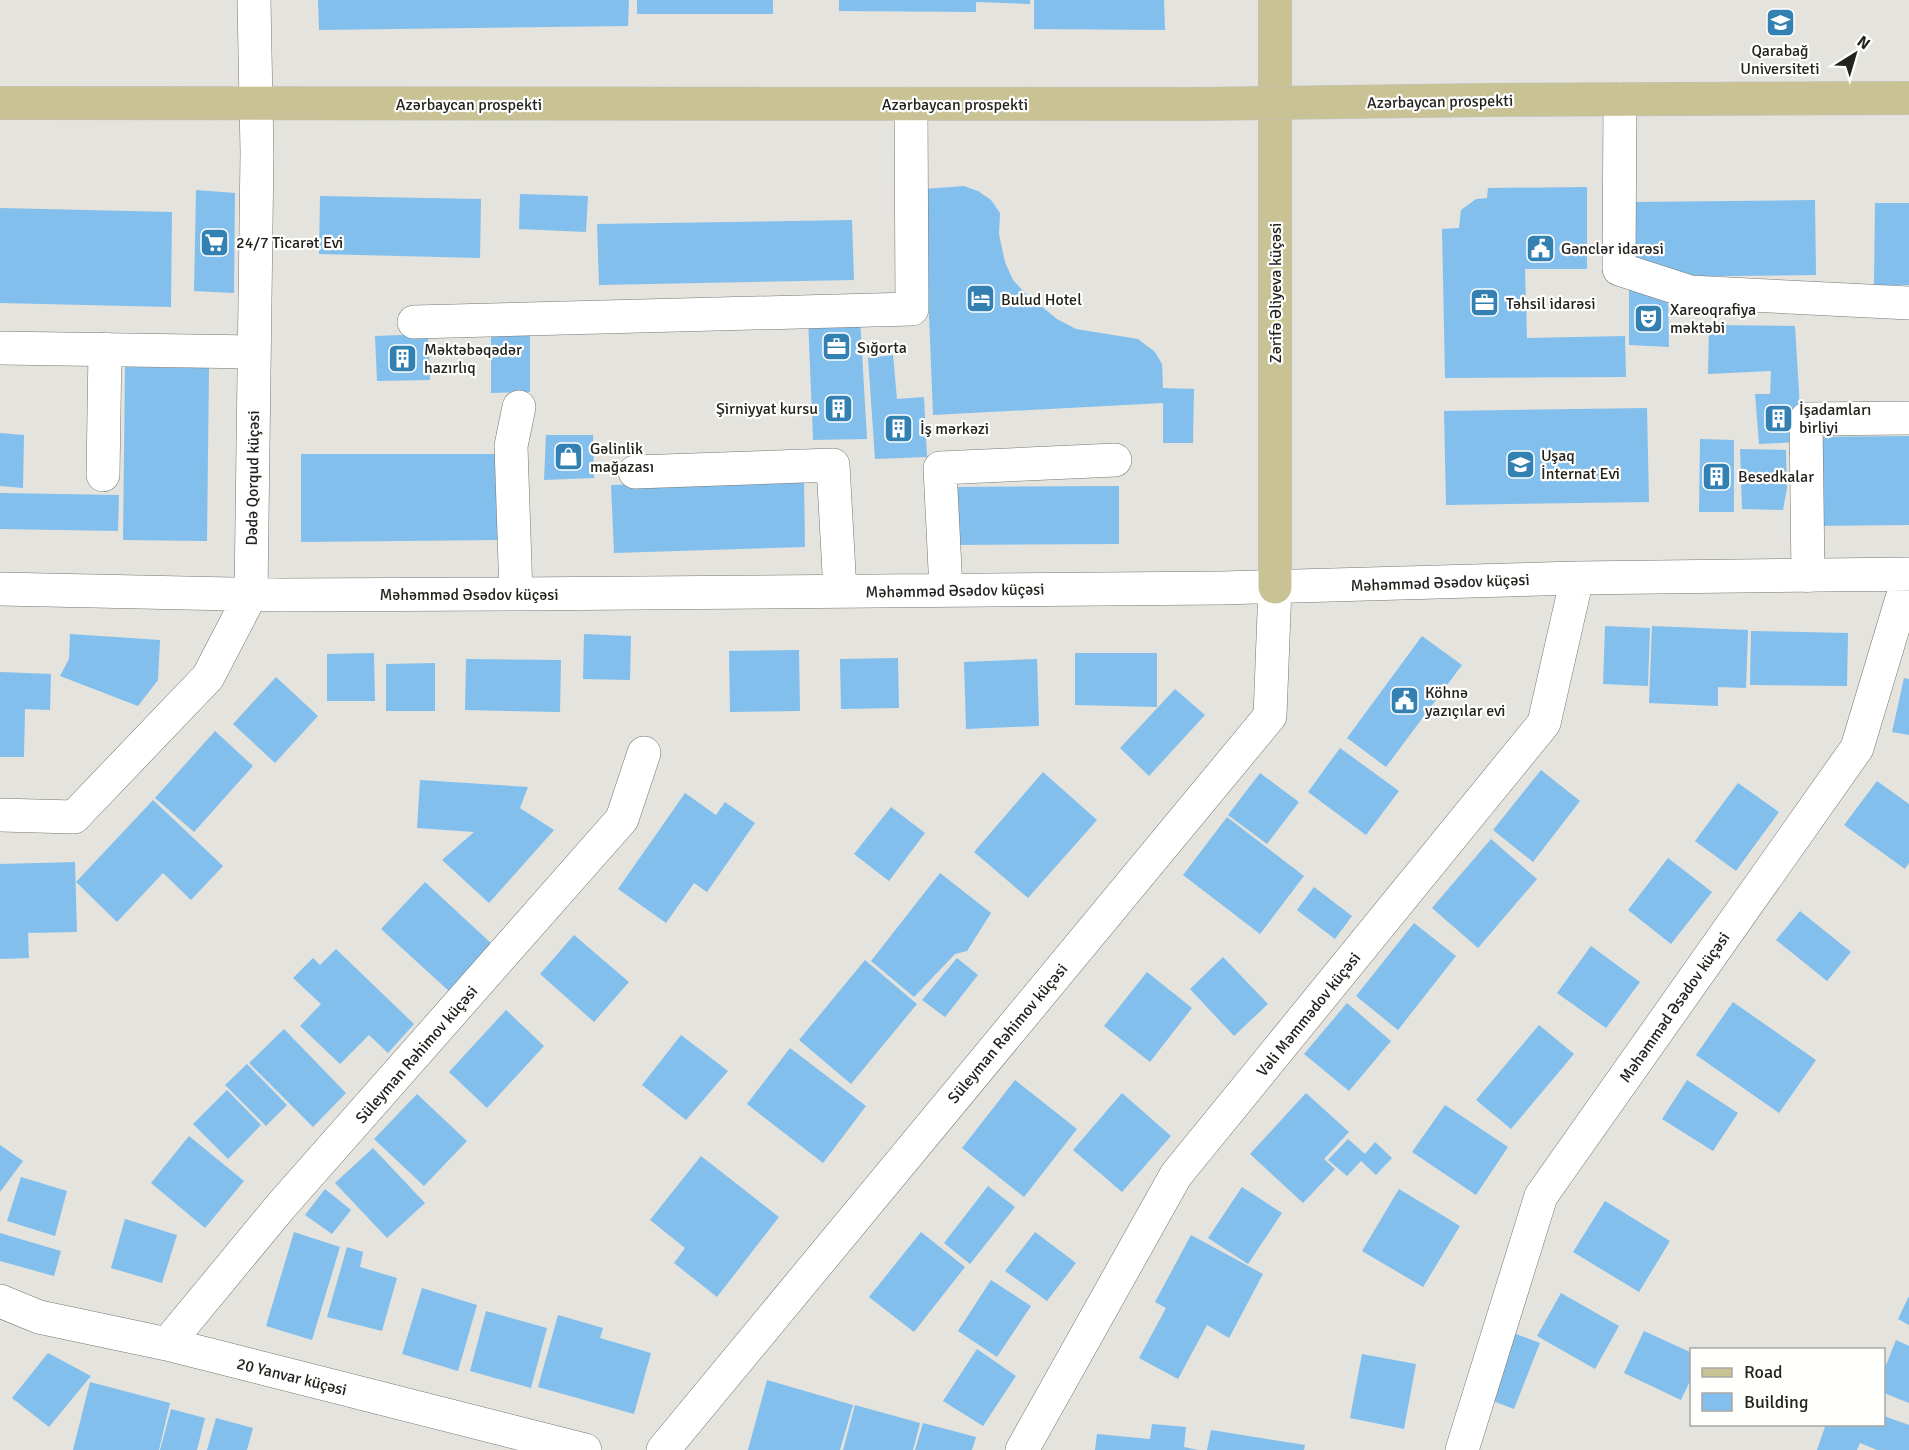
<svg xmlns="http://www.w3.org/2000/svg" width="1909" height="1450" viewBox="0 0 1909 1450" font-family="Signika,sans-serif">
<rect width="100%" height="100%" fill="#e4e3dd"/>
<path fill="#83bfec" d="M318,0h311l-1,26 -309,4z
M637,0h136v14h-136z
M839,0h191v4l-54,-2v10l-137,-1z
M1034,0h130l1,30 -131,-1z
M964,186l14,5 13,9 9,13 -1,21 6,28 8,18 12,13 32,26 19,10 62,10 17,13 7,12 1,24 31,1 -1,54h-30v-40l-230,12 -9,-226z
M1587,187v82h-62l2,69 98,-2 1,41 -181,1 -3,-149 17,-1 2,-18 15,-11 11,-1 1,-10z
M196,190l39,3 -1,100 -40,-2z
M520,194l68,2 -2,36 -67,-3z
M320,196l161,3 -1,59 -161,-4z
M1815,200l1,75 -180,2 -1,-75z
M1875,203h34v82h-35z
M0,208l172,4 -1,95 -171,-4z
M852,220l2,60 -255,5 -2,-61z
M1629,283l39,7 1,57 -40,-2z
M860,317l7,122 -54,1 -5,-122z
M1709,325l86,1 7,116 -43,2 -4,-50h15l1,-23 -63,3z
M491,330h39v62l-39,1z
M428,334l2,46 -53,1 -2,-45z
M893,355l4,44 27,-2 3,60 -52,2 -7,-101z
M125,367l84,1 -2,173 -84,-1z
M1647,408l2,94 -203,3 -2,-94z
M0,433l24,2 -1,53 -23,-2z
M546,435h47l1,43 -50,2z
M1909,436v89l-100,1 -1,-89z
M1700,439l34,1v72h-35z
M1740,449l46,1 1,38 -4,22 -41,-1z
M301,454h196l1,86 -197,2z
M804,479l1,68 -191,6 -3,-68z
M1119,486v58l-165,1 -1,-58z
M0,493l119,2 -1,36 -118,-2z
M1605,626l45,2 -2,58 -45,-2z
M1652,626l96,4 -2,58 -28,-1v19l-69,-3z
M1751,631l97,2 -1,53 -97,-1z
M70,634l90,6 -2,40 -20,26 -78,-30 9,-17z
M584,634l47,2 -1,44 -47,-1z
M1422,636l40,29 -76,102 -39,-29z
M799,650l1,61 -70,1 -1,-61z
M374,653l1,48h-48v-47z
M1075,653h82v54l-82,-2z
M898,658l1,50 -58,1 -1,-50z
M466,659l95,1 -1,52 -95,-2z
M1037,659l2,67 -73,3 -2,-67z
M435,663v48h-49v-47z
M0,672l51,2 -1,36 -25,-1 -1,48h-24z
M276,677l42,39 -43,47 -42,-39z
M1904,678l5,1v56l-17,-3z
M1175,689l30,26 -56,61 -29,-28z
M215,731l38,35 -59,66 -39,-34z
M1340,748l59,43 -33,44 -58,-43z
M1541,770l39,31 -47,61 -40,-32z
M1043,772l54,48 -69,78 -54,-46z
M1260,773l39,29 -32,42 -39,-29z
M420,780l108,7 -8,21 34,22 -65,73 -47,-43 32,-28 -57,-4z
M1877,781l32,23v59l-4,6 -61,-44z
M1738,783l41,29 -43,59 -41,-30z
M685,793l31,22 9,-13 30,21 -48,69 -13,-9 -28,40 -48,-34z
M153,800l70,66 -32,34 -28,-27 -46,49 -41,-40z
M891,807l34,26 -36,48 -35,-27z
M1227,817l77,59 -44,58 -77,-59z
M1491,839l46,40 -59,69 -46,-40z
M1668,858l44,34 -41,52 -43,-34z
M75,862l2,70 -49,1 1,25 -29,1v-95z
M940,873l51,40 -24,38 -12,3 -41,43 -43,-36z
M425,882l68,63 -43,47 -69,-63z
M1314,887l38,29 -17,23 -38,-29z
M1800,911l51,41 -24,29 -51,-41z
M1414,923l42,33 -58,74 -42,-34z
M574,935l55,47 -35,40 -54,-48z
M1591,946l49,36 -34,46 -49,-35z
M336,949l78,75 -26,29 -19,-18 -29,29 -40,-38 21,-22 -28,-26 20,-20 7,7z
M1223,957l45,47 -34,32 -44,-47z
M957,958l21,17 -33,42 -23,-17z
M865,960l52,44 -66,80 -52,-44z
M1147,972l45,36 -42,54 -46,-36z
M1733,1002l83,58 -37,53 -83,-58z
M1347,1003l44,38 -42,50 -45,-37z
M506,1010l38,36 -57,62 -38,-36z
M1539,1025l35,29 -63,75 -35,-29z
M284,1029l62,64 -33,34 -64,-64z
M681,1035l47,36 -42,49 -44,-35z
M790,1048l76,58 -43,57 -76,-59z
M247,1064l40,41 -21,21 -41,-41z
M1015,1080l62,49 -53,68 -62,-49z
M1687,1080l51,33 -25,38 -51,-32z
M227,1090l34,35 -33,34 -35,-35z
M1122,1093l49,43 -49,56 -49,-42z
M1306,1093l43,39 -25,27 11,10 -32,34 -53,-49z
M417,1094l50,47 -43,45 -50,-47z
M1445,1105l63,42 -32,48 -64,-43z
M189,1136l55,45 -39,47 -54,-45z
M1348,1139l17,15 10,-12 17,16 -16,17 -15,-14 -14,15 -19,-16z
M0,1145l23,16 -23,31z
M373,1148l52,55 -38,35 -52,-55z
M701,1156l78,61 -62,80 -43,-34 11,-15 -35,-28z
M21,1177l46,14 -12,45 -48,-15z
M988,1186l27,21 -45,57 -26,-21z
M1242,1187l40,26 -34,51 -40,-26z
M325,1189l26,21 -19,24 -27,-19z
M1399,1189l61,37 -37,61 -61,-36z
M1605,1201l65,40 -31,51 -66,-40z
M125,1219l52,16 -15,48 -51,-15z
M294,1232l46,15 -28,93 -46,-14z
M921,1232l44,35 -51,65 -45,-35z
M1035,1232l41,31 -29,38 -42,-30z
M0,1233l61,18 -7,25 -54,-15z
M1191,1235l72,39 -34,64 -22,-13 -29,54 -39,-21 27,-50 -11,-6z
M347,1247l16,5 -3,15 37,11 -15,53 -55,-14z
M991,1280l40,26 -34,51 -39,-26z
M422,1288l55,17 -19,66 -56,-17z
M1561,1293l58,33 -24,43 -58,-33z
M1909,1296v29l-11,-6z
M486,1311l61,17 -16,60 -61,-17z
M558,1315l45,13 -3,10 51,15 -17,61 -96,-27z
M1506,1330l34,13 -26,66 -34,-13z
M1644,1331l48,22v24l-11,23 -57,-27z
M1896,1340l13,6v57l-25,-10v-23z
M977,1349l39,27 -33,50 -40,-25z
M48,1353l43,23 -42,51 -37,-29z
M1362,1354l54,10 -12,65 -54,-11z
M767,1380l86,25 -13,45h-92z
M90,1382l80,21 -11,47h-86z
M855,1405l65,18 -7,27h-70z
M171,1409l34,9 -8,32h-37z
M1884,1416l25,9v25h-32l-17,-7 -3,7h-40l9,-26h58z
M216,1418l37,10 -6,22h-40z
M923,1423l53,14 -4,13h-57z
M1152,1424l34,3 -2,20 14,3h-103l2,-16 53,5z
M1211,1430l94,15 -1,5h-97z"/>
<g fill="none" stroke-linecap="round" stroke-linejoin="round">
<defs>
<path id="minor" d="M1620,99l-1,170 71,23 219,11
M414,322l498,-13 -1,-205
M0,348l254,4
M635,472l198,-7 7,126
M103,475l2,-126
M1808,576l-2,-157 103,-1
M0,589l282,6 234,-1 706,-6 355,-10 332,-4
M946,590l-6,-122 175,-8
M516,594l-5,-148 8,-39
M0,815l74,2 134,-140 43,-83 6,-441 -3,-153
M0,1301l39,16 128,27 418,106
M167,1344l114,-138 341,-387 22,-66
M663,1450l607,-734 5,-129
M1022,1450l154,-275 368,-452 33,-145
M1462,1450l79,-254 316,-448 52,-173"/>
<path id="major" d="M1486,100l423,-2
M0,103l1195,1
M1275,587v-587"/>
</defs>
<use href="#minor" stroke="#767670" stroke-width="34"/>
<use href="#major" stroke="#c1c1c1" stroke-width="34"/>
<use href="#minor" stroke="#fff" stroke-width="33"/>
<use href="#major" stroke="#c9c295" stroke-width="33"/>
<defs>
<path id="major-bridge" d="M1195,104l291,-4"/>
</defs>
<use href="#major-bridge" stroke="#c1c1c1" stroke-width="34" stroke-linecap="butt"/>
<use href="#major-bridge" stroke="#c9c295" stroke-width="33"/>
</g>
<defs>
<symbol id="university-square" viewBox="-11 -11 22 22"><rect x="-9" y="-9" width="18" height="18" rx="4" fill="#3380b3" stroke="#fffffe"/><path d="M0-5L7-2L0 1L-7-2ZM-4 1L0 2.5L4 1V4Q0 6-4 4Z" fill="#fff"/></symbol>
<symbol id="supermarket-square" viewBox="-11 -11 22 22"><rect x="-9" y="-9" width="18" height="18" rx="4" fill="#3380b3" stroke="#fffffe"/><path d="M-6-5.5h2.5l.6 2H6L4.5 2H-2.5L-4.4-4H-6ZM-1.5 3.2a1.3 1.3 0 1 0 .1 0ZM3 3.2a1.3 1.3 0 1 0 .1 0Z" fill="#fff"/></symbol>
<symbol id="civic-square" viewBox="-11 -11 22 22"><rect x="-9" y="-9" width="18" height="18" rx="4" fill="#3380b3" stroke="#fffffe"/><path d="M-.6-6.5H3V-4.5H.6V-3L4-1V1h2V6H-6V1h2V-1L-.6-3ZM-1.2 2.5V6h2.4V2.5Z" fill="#fff"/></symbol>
<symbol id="hotel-square" viewBox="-11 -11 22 22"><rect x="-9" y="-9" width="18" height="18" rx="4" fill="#3380b3" stroke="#fffffe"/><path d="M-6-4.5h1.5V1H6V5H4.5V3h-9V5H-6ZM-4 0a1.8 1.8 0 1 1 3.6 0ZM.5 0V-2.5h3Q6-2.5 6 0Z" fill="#fff"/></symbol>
<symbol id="office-square" viewBox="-11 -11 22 22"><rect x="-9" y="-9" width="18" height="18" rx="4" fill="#3380b3" stroke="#fffffe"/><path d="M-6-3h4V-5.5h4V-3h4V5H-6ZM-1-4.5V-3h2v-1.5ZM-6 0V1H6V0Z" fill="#fff"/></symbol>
<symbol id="theatre-square" viewBox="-11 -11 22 22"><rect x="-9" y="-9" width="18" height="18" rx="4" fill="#3380b3" stroke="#fffffe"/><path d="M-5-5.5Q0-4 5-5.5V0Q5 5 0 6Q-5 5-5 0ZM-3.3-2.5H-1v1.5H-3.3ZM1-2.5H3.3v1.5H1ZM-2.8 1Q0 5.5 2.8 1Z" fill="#fff"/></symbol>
<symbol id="building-square" viewBox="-11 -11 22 22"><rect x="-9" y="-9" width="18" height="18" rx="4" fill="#3380b3" stroke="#fffffe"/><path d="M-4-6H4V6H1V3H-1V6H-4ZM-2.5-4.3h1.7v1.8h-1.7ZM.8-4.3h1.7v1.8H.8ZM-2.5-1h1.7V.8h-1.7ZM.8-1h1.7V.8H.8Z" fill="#fff"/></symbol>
<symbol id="shop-square" viewBox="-11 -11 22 22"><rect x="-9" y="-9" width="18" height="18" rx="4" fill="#3380b3" stroke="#fffffe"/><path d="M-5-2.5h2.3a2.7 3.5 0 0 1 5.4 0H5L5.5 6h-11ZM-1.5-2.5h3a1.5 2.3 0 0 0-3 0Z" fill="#fff"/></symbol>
<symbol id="school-square" viewBox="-11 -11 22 22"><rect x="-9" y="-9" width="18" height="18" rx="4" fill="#3380b3" stroke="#fffffe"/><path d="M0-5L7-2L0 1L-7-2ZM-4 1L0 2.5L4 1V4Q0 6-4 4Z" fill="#fff"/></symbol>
</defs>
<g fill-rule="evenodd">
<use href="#university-square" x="1764" y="6" width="33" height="33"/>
<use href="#supermarket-square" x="198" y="226" width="33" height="33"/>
<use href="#civic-square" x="1524" y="232" width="33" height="33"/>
<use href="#hotel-square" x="964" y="282" width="33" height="33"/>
<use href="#office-square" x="1468" y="286" width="33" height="33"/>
<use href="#theatre-square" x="1632" y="302" width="33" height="33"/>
<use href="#office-square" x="820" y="330" width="33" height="33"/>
<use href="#building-square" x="386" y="342" width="33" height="33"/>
<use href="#building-square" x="822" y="392" width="33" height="33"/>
<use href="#building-square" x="1762" y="402" width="33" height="33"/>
<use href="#building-square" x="882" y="412" width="33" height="33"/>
<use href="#shop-square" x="552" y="440" width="33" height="33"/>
<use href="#school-square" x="1504" y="448" width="33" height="33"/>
<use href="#building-square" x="1700" y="460" width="33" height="33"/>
<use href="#civic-square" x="1388" y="684" width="33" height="33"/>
</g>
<g text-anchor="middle" stroke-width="4.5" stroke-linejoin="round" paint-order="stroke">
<g font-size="16" fill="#232220" stroke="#fffffe" text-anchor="start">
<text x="1780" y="56" text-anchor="middle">Qarabağ<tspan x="1780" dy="18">Universiteti</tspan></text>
<text x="236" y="248">24/7 Ticarət Evi</text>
<text x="1561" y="254">Gənclər idarəsi</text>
<text x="1001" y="305">Bulud Hotel</text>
<text x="1506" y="309">Təhsil idarəsi</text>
<text x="1670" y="315">Xareoqrafiya<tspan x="1670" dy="18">məktəbi</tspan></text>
<text x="857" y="353">Sığorta</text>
<text x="424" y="355">Məktəbəqədər<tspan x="424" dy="18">hazırlıq</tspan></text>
<text x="818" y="414" text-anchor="end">Şirniyyat kursu</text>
<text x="1799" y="415">İşadamları<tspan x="1799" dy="18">birliyi</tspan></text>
<text x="920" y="434">İş mərkəzi</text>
<text x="590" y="454">Gəlinlik<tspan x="590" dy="18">mağazası</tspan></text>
<text x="1541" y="461">Uşaq<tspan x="1541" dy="18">İnternat Evi</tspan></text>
<text x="1738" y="482">Besedkalar</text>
<text x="1425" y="698">Köhnə<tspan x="1425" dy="18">yazıçılar evi</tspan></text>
</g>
<g font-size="16" fill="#232220" stroke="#fffffe">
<text transform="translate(1440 101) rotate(-1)" y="6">Azərbaycan prospekti</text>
<text x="469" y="110">Azərbaycan prospekti</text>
<text x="955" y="110">Azərbaycan prospekti</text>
<text transform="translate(1275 293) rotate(-90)" y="6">Zərifə Əliyeva küçəsi</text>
<text transform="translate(252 478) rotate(-89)" y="6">Dədə Qorqud küçəsi</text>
<text transform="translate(1440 582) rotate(-2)" y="6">Məhəmməd Əsədov küçəsi</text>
<text transform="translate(955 590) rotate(-1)" y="6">Məhəmməd Əsədov küçəsi</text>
<text x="469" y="600">Məhəmməd Əsədov küçəsi</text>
<text transform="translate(1674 1007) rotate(-55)" y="6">Məhəmməd Əsədov küçəsi</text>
<text transform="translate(1308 1014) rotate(-51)" y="6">Vəli Məmmədov küçəsi</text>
<text transform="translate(1007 1033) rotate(-50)" y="6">Süleyman Rəhimov küçəsi</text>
<text transform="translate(416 1054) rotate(-49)" y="6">Süleyman Rəhimov küçəsi</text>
<text transform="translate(292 1376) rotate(14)" y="6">20 Yanvar küçəsi</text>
</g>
</g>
<rect x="1690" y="1348" width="195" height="78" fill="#fffffe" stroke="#a7a7a5" stroke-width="1.5"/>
<rect x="1702" y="1368" width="30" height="9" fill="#c9c295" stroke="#a7a7a5" stroke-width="1.5"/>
<text x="1744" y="1378" font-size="18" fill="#232220">Road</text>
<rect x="1702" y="1393" width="30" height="18" fill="#83bfec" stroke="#a7a7a5" stroke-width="1.5"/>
<text x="1744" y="1408" font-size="18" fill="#232220">Building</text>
<g transform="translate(1855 54) rotate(37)" stroke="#fffffe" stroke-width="4.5" paint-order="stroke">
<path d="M0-4.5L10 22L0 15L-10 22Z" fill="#232220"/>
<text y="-9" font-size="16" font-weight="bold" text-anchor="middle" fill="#232220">N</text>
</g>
</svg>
